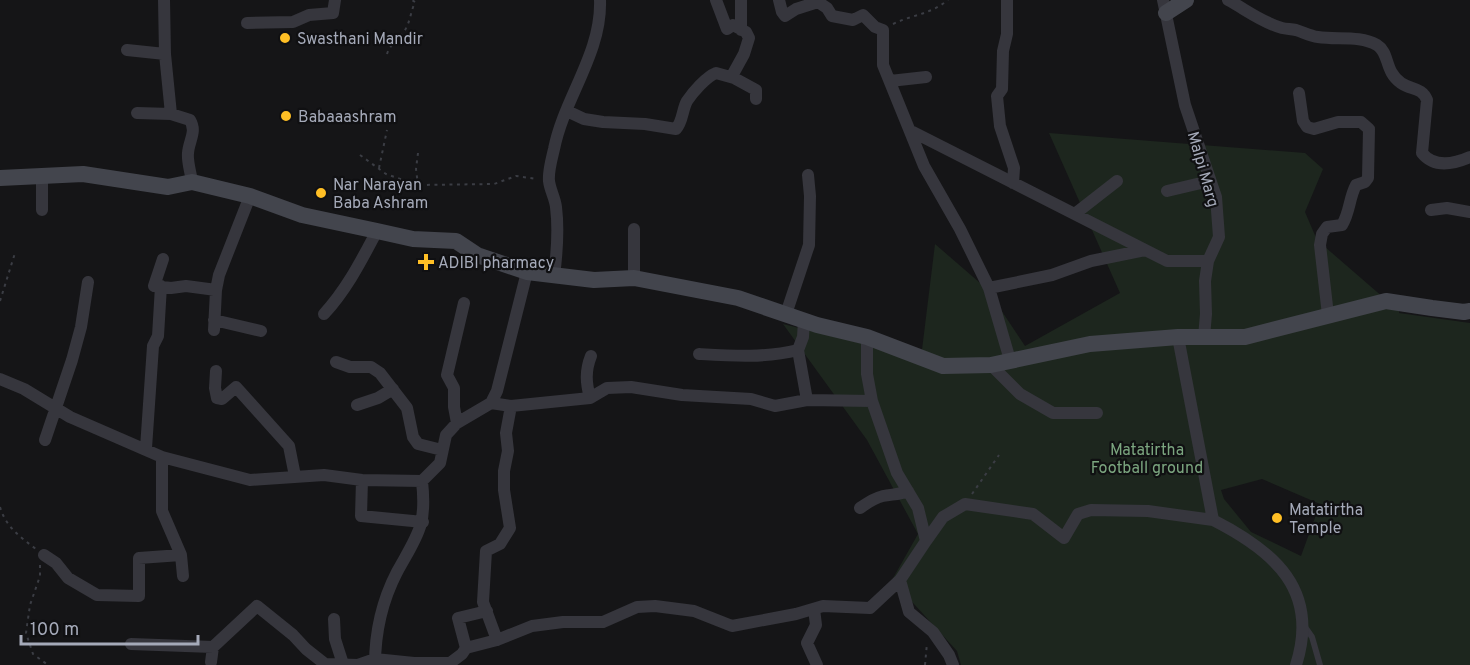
<svg xmlns="http://www.w3.org/2000/svg" width="1470" height="665" viewBox="0 0 1470 665" font-family="Overpass,sans-serif">
<rect width="100%" height="100%" fill="#151517"/>
<path fill="#1d261e" fill-rule="evenodd" d="M1049,133l256,20 18,16 -18,43 12,28 82,71v2l71,10v342h-509l-4,-14 -65,-71 26,-46 -51,-94 -84,-116 138,34 14,-114 52,45 38,57 95,-53zM1262,479l58,25 -19,52 -50,-24 -27,-33 -3,-9z"/>
<g fill="none" stroke-linecap="round" stroke-linejoin="round">
<path stroke="#3b3d44" stroke-width="2" stroke-dasharray="3 4.5" stroke-linecap="butt" d="M893,24c21,-10 36,-9 55,-24
M387,54c3,-10 12,-15 18,-24 5,-8 6,-19 10,-28l-3,-2
M418,153l-2,16 2,16
M360,155l26,19 32,11 76,-1 22,-8 21,3
M379,168l8,-38
M0,301l15,-48
M972,494l27,-39
M0,507c6,20 20,30 36,42
M40,565v11l-10,29 -4,28 7,21 15,11
M925,665l2,-22"/>
<path stroke="#36363d" stroke-width="6" d="M1305,627l7,10 8,28"/>
<path stroke="#36363d" stroke-width="12" d="M164,0l1,54 6,60
M779,0l3,12 3,4 11,-7 22,-7 9,6 5,8 21,4 10,-5 12,12 8,3v35l41,101 36,63 29,59 21,72
M1007,0v34l-4,17 -1,38 -5,7 3,30 14,42 -1,15
M1163,0l22,105 31,92 3,40 -11,24 -3,20 1,33 -2,23
M1228,0c17,9 35,23 54,28 4,1 9,1 14,2 7,2 14,6 22,7 19,3 42,-2 59,8 13,8 7,26 24,38 10,7 21,4 26,17l-5,53c12,15 32,11 48,4
M247,23l46,-1 16,-7 24,-2 2,-13
M741,30v-30
M127,50l38,4
M734,78l22,12v9
M890,81l36,-4
M1299,93l4,28 4,6 7,2 24,-7h23l8,7 -1,49 -3,4 -9,3c-7,13 -6,27 -14,40l-15,2 -5,7 -2,11 8,70
M567,111l17,8 19,3 42,2 31,5c7,-8 6,-19 11,-28 6,-9 19,-24 29,-28l18,5 -1,-4 11,-20 5,-16 -3,-6 -13,-7 -6,4 -11,-29
M137,113l34,1 19,6c7,12 -1,20 -2,33 -1,9 3,20 4,29
M911,131l256,130h41
M42,176v34
M1167,191l34,-8 7,-5
M1431,210l16,-2 23,4
M1076,213l41,-32
M634,229v49
M163,259l-9,27 17,2 15,-2 30,4 3,-15 31,-79
M554,276c3,-23 5,-45 2,-69 -1,-9 -6,-17 -7,-26 -1,-10 3,-23 5,-32 10,-51 48,-96 46,-149
M989,288l63,-13 39,-14 54,-11
M324,314c23,-25 37,-53 53,-83
M786,314l23,-69 1,-49 -2,-21
M214,320l47,11
M804,320l-1,17 -5,13 9,50 65,1
M214,330l2,-40
M1178,337l35,183c61,31 107,70 83,145
M699,354c35,2 66,4 99,-4
M336,362l14,5h21l9,6 27,35 6,29 5,7 24,6
M991,365l29,29 33,19h44
M216,371l-1,17 2,10 5,1 14,-12 53,59 6,30
M0,379l24,10 46,28 92,40 88,23 74,-5 38,5 60,1
M590,398c-4,-15 -5,-27 1,-42
M491,403l20,3 79,-8 17,-10 24,-1 51,8 69,4 24,7 32,-6
M357,405l21,-7 15,-9
M457,423l-3,-16v-19l-7,-13 17,-72
M45,440l27,-80 9,-33 7,-45
M146,448l7,-102 5,-10 3,-50
M162,457v54l19,44 2,21
M362,480l-1,36 62,6
M860,508c7,-5 14,-10 23,-12 9,-2 16,-1 25,-5
M926,541l17,-24 22,-13 68,10 31,24 14,-24 13,-4 57,1 65,9
M44,555l12,8 12,15 29,17 42,1v-38l42,-3
M900,580l9,32 24,20 16,23 4,10
M814,609l2,16 -9,18 10,22
M334,619l1,20 8,25
M497,640l-14,-38 3,-51 14,-7 10,-16 -6,-38v-19l4,-20 -2,-18 5,-27
M131,644l82,3
M466,648l-8,-30 29,-7
M211,662l2,-15 44,-41 36,29 13,14 19,15 33,1 17,-6 39,4h36l12,-9 4,-6 31,-8 35,-14 31,-4h40l34,-15 18,-1 39,5 38,15 64,-12 27,-8 47,2 30,-28 26,-39 -8,-33 -21,-35 -25,-72 -5,-27v-37
M375,665c0,-33 7,-64 22,-93 21,-38 30,-46 25,-91l18,-18 6,-28 11,-12 34,-20 6,-12 30,-119"/>
<path stroke="#43454d" stroke-width="16" d="M1166,13l20,-13
M0,178l83,-4 85,13 24,-5 58,14 52,19 75,16 36,8 43,2 21,14 50,17 67,8 40,-2 104,20 79,27 50,12 76,29 48,-1 99,-21 88,-7h67l141,-36 46,7 32,4 6,-1"/>
</g>
<g fill="#ffbf25" stroke="#101012" stroke-width="2">
<circle cx="285" cy="38" r="6"/>
<circle cx="286" cy="116" r="6"/>
<circle cx="321" cy="193" r="6"/>
<path d="M423 253h6v6h6v6h-6v6h-6v-6h-6v-6h6z"/>
<circle cx="1277" cy="518" r="6"/>
</g>
<g text-anchor="middle" stroke-width="4.5" stroke-linejoin="round" paint-order="stroke">
<g font-size="16" fill="#a5aab9" stroke="#101012" text-anchor="start">
<text x="297" y="44">Swasthani Mandir</text>
<text x="298" y="122">Babaaashram</text>
<text x="333" y="190">Nar Narayan<tspan x="333" dy="18">Baba Ashram</tspan></text>
<text x="438" y="268">ADIBI pharmacy</text>
<text x="1289" y="515">Matatirtha<tspan x="1289" dy="18">Temple</tspan></text>
</g>
<g font-size="16" fill="#a5aab9" stroke="#101012">
<text transform="translate(1204 169) rotate(74)" y="6">Malpi Marg</text>
</g>
<g font-size="16" fill="#7ba57f" stroke="#101012">
<text x="1147" y="455">Matatirtha<tspan x="1147" dy="18">Football ground</tspan></text>
</g>
</g>
<path d="M21 635v9h177v-9" fill="none" stroke="#a5aab9" stroke-width="3"/>
<text x="30" y="635" font-size="18" fill="#a5aab9" stroke="#101012" stroke-width="4.5" paint-order="stroke">100 m</text>
</svg>
